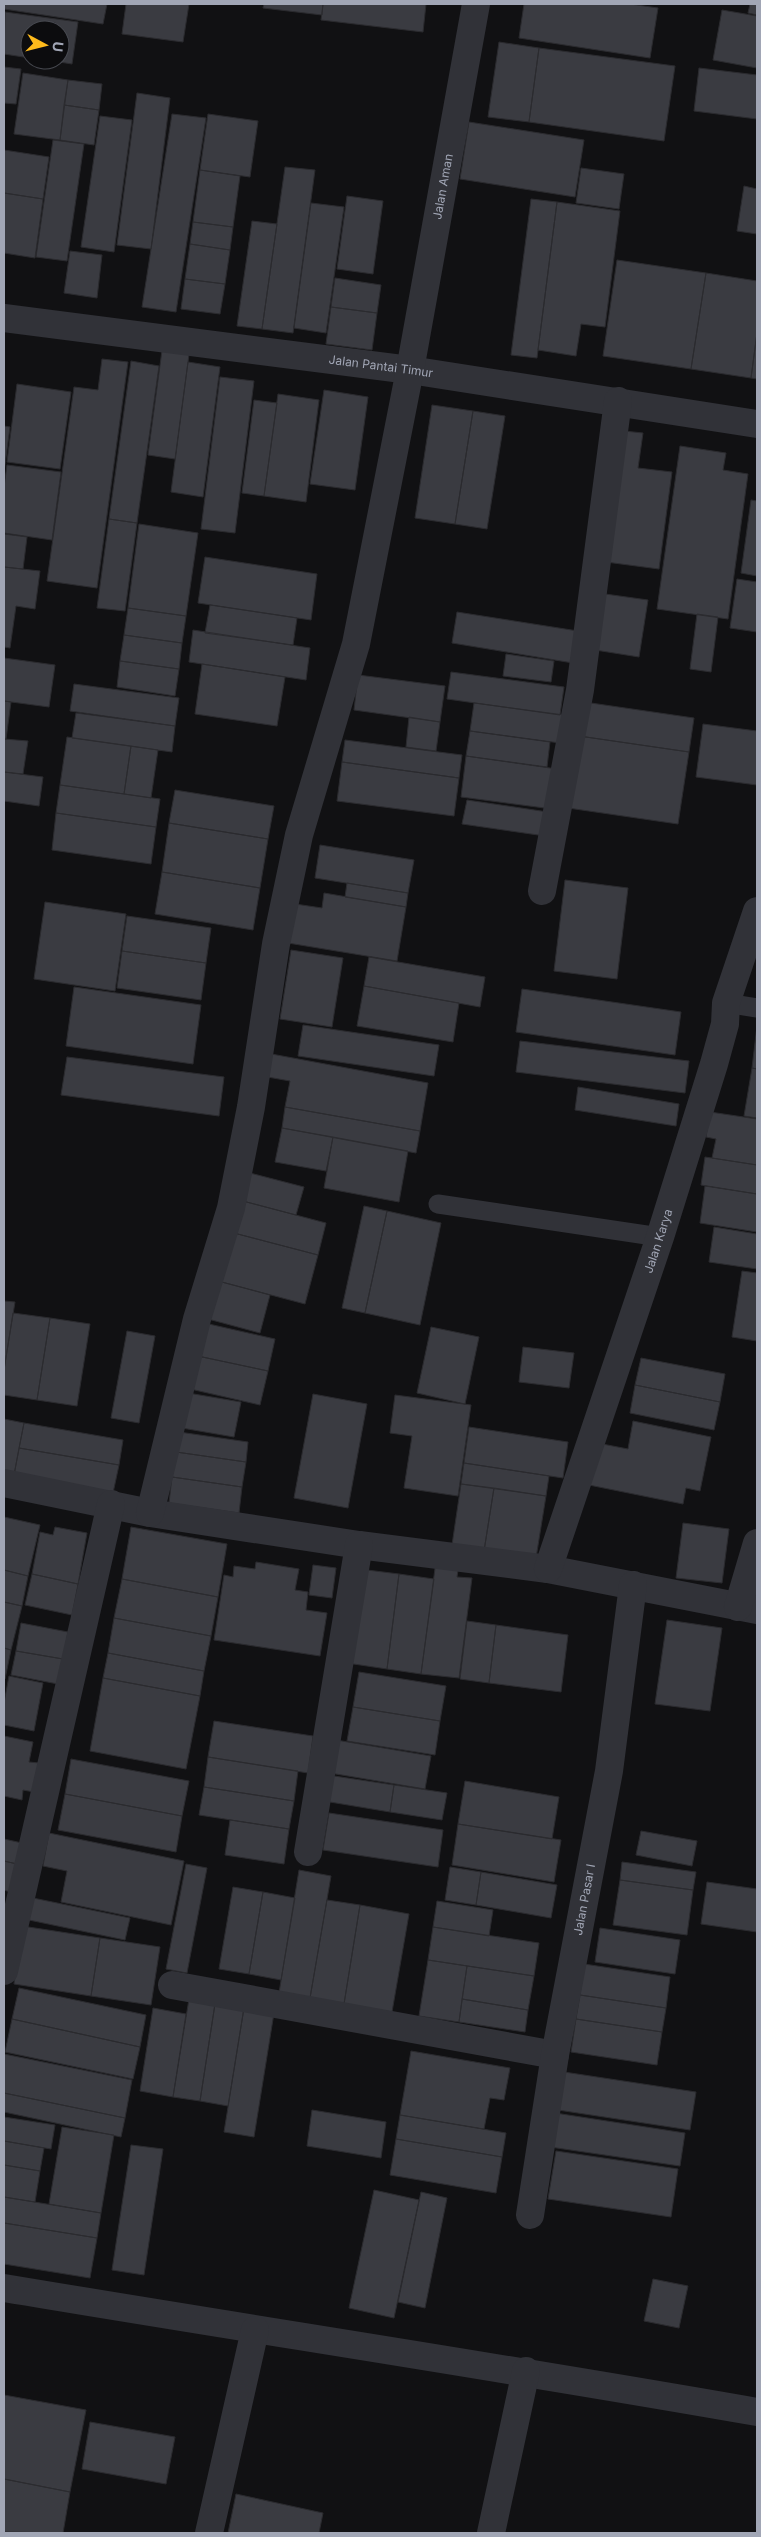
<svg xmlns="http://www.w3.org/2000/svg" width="761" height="2537" viewBox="0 0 761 2537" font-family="Inter,sans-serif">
<rect width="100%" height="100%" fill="#111113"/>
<path fill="#3a3b41" stroke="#2b2b2f" d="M4,4h103l-4,20 -99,-15z
M126,4h63l-6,38 -61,-8z
M264,4h59l-1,11 -59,-7z
M323,4h103l-3,28 -102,-12z
M524,4h106l28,4 -8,50 -131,-20z
M750,4h7v11l-9,-2z
M722,10l35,6v52l-44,-8z
M5,12l73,10 -6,42 -25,-4h13v-30h-30v28l-26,-4z
M499,42l40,6 -10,74 -41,-5z
M539,48l136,18 -11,75 -135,-19z
M4,67l17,2 -5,35 -12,-1z
M699,68l58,7v44l-63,-8z
M23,73l45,7 -8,60 -46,-6z
M68,80l34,4 -3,26 -35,-5z
M137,93l33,5 -19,151 -34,-4z
M64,105l35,5 -5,35 -34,-5z
M172,114l34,4 -30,194 -34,-5z
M208,114l50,7 -8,56 -50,-7z
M100,116l32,4 -18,132 -33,-5z
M469,122l115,18 -9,57 -115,-18z
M53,140l31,4 -17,117 -31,-4z
M4,150l45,7 -6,42 -39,-6z
M285,167l30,3 -22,163 -31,-4z
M581,168l43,6 -5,35 -43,-6z
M200,170l40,6 -7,51 -40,-5z
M744,186l13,3v45l-20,-3z
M4,193l39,6 -8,59 -31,-5z
M347,196l36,5 -10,73 -36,-5z
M531,199l26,3 -20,156 -26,-3z
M557,202l63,9 -15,116 -24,-3 -5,32 -38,-6z
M311,203l33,4 -18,126 -32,-5z
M252,221l25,3 -15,105 -25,-3z
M193,222l40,5 -3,23 -40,-6z
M190,244l40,6 -5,34 -40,-5z
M70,251l32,4 -5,43 -33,-5z
M617,260l89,13 -15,96 -88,-13z
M706,273l51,8v52l-6,45 -60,-9z
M335,278l46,7 -4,28 -46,-6z
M185,279l40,5 -5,30 -39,-5z
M331,307l46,6 -5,37 -46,-6z
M757,333v46l-6,-1z
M163,343l27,4 -15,112 -27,-4z
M102,359l26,3 -31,226 -50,-7 27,-194 24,3z
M131,361l28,5 -22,157 -28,-4z
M188,362l32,5 -17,130 -32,-5z
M220,377l34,4 -19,152 -34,-4z
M17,384l54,8 -11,77 -53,-7z
M324,390l44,7 -13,93 -45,-6z
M278,394l41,6 -13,102 -42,-6z
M254,400l23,3 -13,93 -22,-3z
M432,405l41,6 -18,113 -40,-6z
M473,411l32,5 -18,113 -32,-5z
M4,426l6,1 -6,45z
M624,431l19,2 -5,35 34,4 -13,97 -53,-7z
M680,446l46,7 -3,17 25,4 -20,145 -71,-10z
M7,465l54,7 -9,68 -48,-7v-46z
M751,500l6,1v75l-16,-3z
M109,519l28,4 -12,88 -28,-3z
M139,524l59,9 -12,83 -58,-8z
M4,534l23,3 -4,32 -19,-2z
M205,557l112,17 -6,46 -113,-17z
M4,567l36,4 -5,38 -19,-3 -6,42 -6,-1z
M737,579l20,3v50l-27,-4z
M598,593l50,7 -9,57 -50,-8z
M210,605l87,13 -4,27 -88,-12z
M128,608l58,8 -4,27 -58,-8z
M457,612l121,19 -5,32 -121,-20z
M697,614l21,3 -7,55 -21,-3z
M193,630l117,18 -4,32 -117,-18z
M124,635l58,8 -3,26 -59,-8z
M506,654l48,7 -3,21 -48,-6z
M4,658l51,7 -6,42 -45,-6z
M120,661l59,8 -4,27 -58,-9z
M202,664l83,13 -8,49 -82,-12z
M451,672l113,15 -4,28 -113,-16z
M358,675l87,11 -5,36 -86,-12z
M74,684l105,14 -4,28 -105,-15z
M4,701l7,1 -5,37h-2z
M584,702l110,16 -5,34 -110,-16z
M474,703l90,12 -4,28 -90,-12z
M76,713l99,13 -3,26 -100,-14z
M409,717l31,5 -4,29 -30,-4z
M703,724l54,7v54l-61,-8z
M470,731l80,11 -3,25 -81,-11z
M579,736l110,16 -11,72 -110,-16z
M67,737l64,9 -7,48 -64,-9z
M4,739l24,2 -5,33 -19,-2z
M345,740l117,15 -3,23 -117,-16z
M131,746l27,4 -7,48 -27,-4z
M466,756l91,13 -5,40 -91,-12z
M342,762l117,16 -5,38 -117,-15z
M4,772l39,5 -4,29 -35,-5z
M60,785l100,14 -4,28 -100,-14z
M175,790l99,16 -6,33 -99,-16z
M467,800l81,12 -3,24 -83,-12z
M56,813l100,14 -5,37 -99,-14z
M169,823l99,16 -8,49 -98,-16z
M320,845l94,15 -6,33 -93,-15z
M162,872l98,16 -7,42 -98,-16z
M565,880l63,8 -11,91 -63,-8z
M347,883l61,10 -2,14 -61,-10z
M324,893l82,14 -9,54 -109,-18 7,-39 27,4z
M45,902l81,12 -11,77 -81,-12z
M127,916l84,12 -5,35 -84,-12z
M291,950l52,8 -11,69 -52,-8z
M122,951l84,12 -5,37 -84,-12z
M369,957l116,20 -5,30 -116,-21z
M364,986l95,17 -6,39 -96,-16z
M74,987l127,18 -8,59 -127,-18z
M522,989l159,23 -6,43 -159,-23z
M303,1025l136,20 -5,31 -136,-20z
M757,1026v43l-5,-1z
M520,1041l169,20 -4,32 -169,-21z
M266,1053l162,30 -8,48 -135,-24 5,-26 -28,-5z
M67,1057l157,20 -5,39 -158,-21z
M752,1068l5,1v49l-13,-2z
M578,1087l101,17 -3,22 -101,-16z
M285,1107l135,24 -4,22 -134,-25z
M710,1112l47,7v46l-45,-7 4,-19 -10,-2z
M282,1128l51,9 -7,34 -51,-9z
M333,1137l75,14 -9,51 -75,-14z
M705,1157l52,8v29l-56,-9z
M246,1172l58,15 -8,28 -57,-15z
M705,1186l52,8v38l-57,-9z
M239,1200l87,23 -8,32 -88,-23z
M364,1206l23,5 -22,102 -23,-5z
M387,1211l54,12 -21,102 -55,-12z
M714,1227l43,7v35l-48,-7z
M230,1232l88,23 -13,49 -87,-23z
M742,1271l15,2v68l-25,-4z
M218,1281l52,14 -10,38 -52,-14z
M4,1301l11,1 -11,68z
M13,1313l37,5 -13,82 -33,-5v-25z
M50,1318l40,6 -13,82 -40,-6z
M200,1322l75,17 -7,32 -75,-16z
M431,1327l48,10 -14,67 -48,-11z
M127,1331l28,5 -16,87 -28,-5z
M523,1347l51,6 -5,35 -50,-6z
M193,1355l75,16 -8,34 -74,-17z
M641,1358l84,16 -5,28 -85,-17z
M635,1385l85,17 -6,28 -84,-17z
M182,1392l59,10 -7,35 -58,-10z
M313,1394l54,10 -19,104 -54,-10z
M395,1395l76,10 -13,91 -54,-8 8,-52 -22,-3z
M4,1419l20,4 -10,52 -10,-2z
M633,1421l78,16 -11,54 -14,-3 -3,16 -99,-20 8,-42 36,7z
M24,1423l99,17 -4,25 -100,-17z
M469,1427l99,15 -5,36 -99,-15z
M179,1432l69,10 -2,20 -70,-10z
M19,1448l100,17 -6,28 -99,-18z
M176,1452l70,10 -4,25 -70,-10z
M464,1463l85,13 -3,20 -85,-12z
M172,1477l70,10 -3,26 -70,-10z
M461,1484l33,4 -10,63 -32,-6z
M494,1488l52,8 -10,62 -52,-7z
M4,1517l36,8 -12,51 -24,-6z
M683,1523l46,6 -7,54 -46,-5z
M55,1527l32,6 -9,51 -46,-10 8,-42 13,3z
M131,1527l96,17 -9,53 -96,-18z
M436,1561l23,2 -2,14 15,1 -13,100 -38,-4z
M256,1562l43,7 -4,21 13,2 -2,18 21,3 -7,43 -106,-16 10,-65 9,2 1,-11 21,3z
M313,1565l23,3 -4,30 -23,-3z
M359,1569l40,5 -12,95 -40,-6z
M4,1570l24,6 -6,30 -18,-4z
M32,1574l46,10 -6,31 -47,-10z
M399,1574l35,5 -13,95 -34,-5z
M122,1579l96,18 -7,39 -97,-18z
M4,1602l18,4 -11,44 -7,-2z
M114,1618l97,18 -7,35 -96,-18z
M667,1620l55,8 -12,83 -55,-7z
M467,1621l29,4 -7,58 -29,-4z
M21,1623l47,9 -5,27 -47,-8z
M496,1625l72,10 -7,57 -72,-9z
M4,1648l7,2 -6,29 -1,-1z
M16,1651l47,8 -5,25 -47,-9z
M108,1653l96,18 -4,25 -97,-18z
M359,1672l87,14 -6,35 -87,-14z
M9,1676l34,7 -9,48 -30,-6v-22z
M103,1678l97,18 -14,73 -96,-18z
M353,1707l87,14 -5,34 -88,-14z
M214,1721l99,15 -5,37 -100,-16z
M4,1736l29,6 -4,20 10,1 -5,29 -11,-2 -1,10 -18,-4z
M330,1739l101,17 -6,33 -101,-17z
M208,1757l90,14 -4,30 -90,-14z
M71,1759l118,22 -7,35 -117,-22z
M321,1774l73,11 -4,27 -72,-12z
M465,1781l94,16 -7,42 -94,-15z
M394,1785l53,8 -5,27 -52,-8z
M204,1787l90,14 -5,28 -90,-14z
M65,1794l117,22 -6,36 -118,-22z
M329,1813l114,17 -5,37 -115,-17z
M230,1820l59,9 -5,35 -59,-9z
M458,1824l103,16 -7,42 -102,-17z
M641,1831l56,10 -5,25 -56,-11z
M49,1833l135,28 -13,64 -110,-23 6,-31 -24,-5z
M4,1839l18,4 -5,21 -13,-3z
M4,1861l13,3 -7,28 -6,-2z
M622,1862l74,10 -3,18 -73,-10z
M186,1864l21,4 -20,105 -21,-4z
M450,1867l31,5 -5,33 -31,-5z
M299,1870l32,6 -21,122 -31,-5z
M481,1872l76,13 -6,33 -75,-13z
M620,1880l73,10 -6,45 -74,-10z
M707,1882l50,7v43l-56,-8z
M233,1887l30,5 -14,82 -30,-5z
M263,1892l32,6 -14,82 -32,-6z
M33,1898l97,20 -5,22 -96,-20z
M327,1900l33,5 -16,99 -34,-6z
M437,1901l56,9 -4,26 -56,-9z
M360,1905l49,9 -17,98 -48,-8z
M22,1926l78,12 -9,58 -77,-12z
M433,1927l106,16 -5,33 -106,-16z
M600,1928l80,12 -5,34 -80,-12z
M100,1938l60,9 -9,58 -60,-9z
M428,1960l39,6 -8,56 -40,-6z
M584,1964l86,13 -4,31 -86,-13z
M467,1966l67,10 -6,34 -66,-11z
M19,1988l127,27 -6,32 -128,-28z
M580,1995l86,13 -4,24 -86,-13z
M189,1999l26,5 -15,97 -27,-4z
M462,1999l66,11 -3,22 -66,-10z
M215,2004l29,4 -16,98 -28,-5z
M153,2008l33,6 -13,83 -33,-6z
M244,2008l30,5 -20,124 -30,-5z
M12,2019l128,28 -7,32 -128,-27z
M576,2019l86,13 -5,33 -86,-13z
M411,2051l99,17 -6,32 -14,-2 -6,31 -84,-14z
M4,2054l128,26 -7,38 -121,-25z
M564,2072l132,20 -6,38 -132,-20z
M4,2093l121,25 -4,19 -117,-25z
M312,2110l74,12 -5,36 -74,-12z
M555,2113l130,20 -5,33 -130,-19z
M400,2115l106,18 -4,24 -106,-18z
M4,2117l51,8 -4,24 -47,-8z
M62,2127l52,8 -13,78 -52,-9z
M396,2139l106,18 -6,36 -106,-18z
M4,2141l40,7 -4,23 -36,-6z
M131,2145l32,4 -19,126 -32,-5z
M556,2151l122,18 -7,48 -123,-18z
M4,2165l36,6 -5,31 -31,-5z
M374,2190l45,10 -25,118 -45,-10z
M421,2192l26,6 -22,110 -27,-6z
M4,2197l97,16 -4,25 -93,-15z
M4,2223l93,15 -7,40 -86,-14z
M653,2279l35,7 -9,42 -35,-7z
M4,2395l82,15 -16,82 -66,-13z
M90,2422l85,15 -9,47 -84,-15z
M4,2479l66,13 -7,41 -59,-1z
M236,2494l87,19 -4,20h-91z"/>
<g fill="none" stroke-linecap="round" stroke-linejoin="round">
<path stroke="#313238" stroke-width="19" d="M726,1003l31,5
M438,1204l222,33"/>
<g stroke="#313238" stroke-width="28">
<path id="s1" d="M4,318l406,52 347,54"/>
<path d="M542,891l38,-201 38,-289"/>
<path d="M4,1483l146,30 209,32 189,24 209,41"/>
<path id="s2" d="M150,1513l47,-194 34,-111 20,-101 25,-163 23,-109 57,-191 54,-274 66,-366"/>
<path id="s3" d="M548,1569l112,-332 54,-173 11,-40 1,-21 31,-92"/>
<path d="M738,1607l19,-64"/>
<path d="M308,1852l51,-307"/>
<path d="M4,1971l107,-467"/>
<path d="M172,1985l383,70"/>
<path id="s4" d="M530,2215l25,-160 54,-284 24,-186"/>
<path d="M4,2288c251,42 503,80 753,124"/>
<path d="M209,2533l46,-203"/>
<path d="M491,2533l35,-162"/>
</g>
</g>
<g text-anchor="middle" stroke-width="5" stroke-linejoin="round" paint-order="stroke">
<g font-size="12" fill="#a1a6b5" stroke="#0c0c0e">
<text dy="4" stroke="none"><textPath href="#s2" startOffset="1360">Jalan Aman</textPath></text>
<text dy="4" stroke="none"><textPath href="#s1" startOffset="380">Jalan Pantai Timur</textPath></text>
<text dy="4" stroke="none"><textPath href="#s3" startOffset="346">Jalan Karya</textPath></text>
<text dy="4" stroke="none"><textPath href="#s4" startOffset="320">Jalan Pasar I</textPath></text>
</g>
</g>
<rect width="761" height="2537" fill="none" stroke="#a1a6b5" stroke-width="10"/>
<g transform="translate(45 45) rotate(97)"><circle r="24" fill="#0c0c0e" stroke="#484a51"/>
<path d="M0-4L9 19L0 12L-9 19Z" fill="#ffbb1c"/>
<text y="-8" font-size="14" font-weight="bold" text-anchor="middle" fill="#a1a6b5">U</text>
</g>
</svg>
